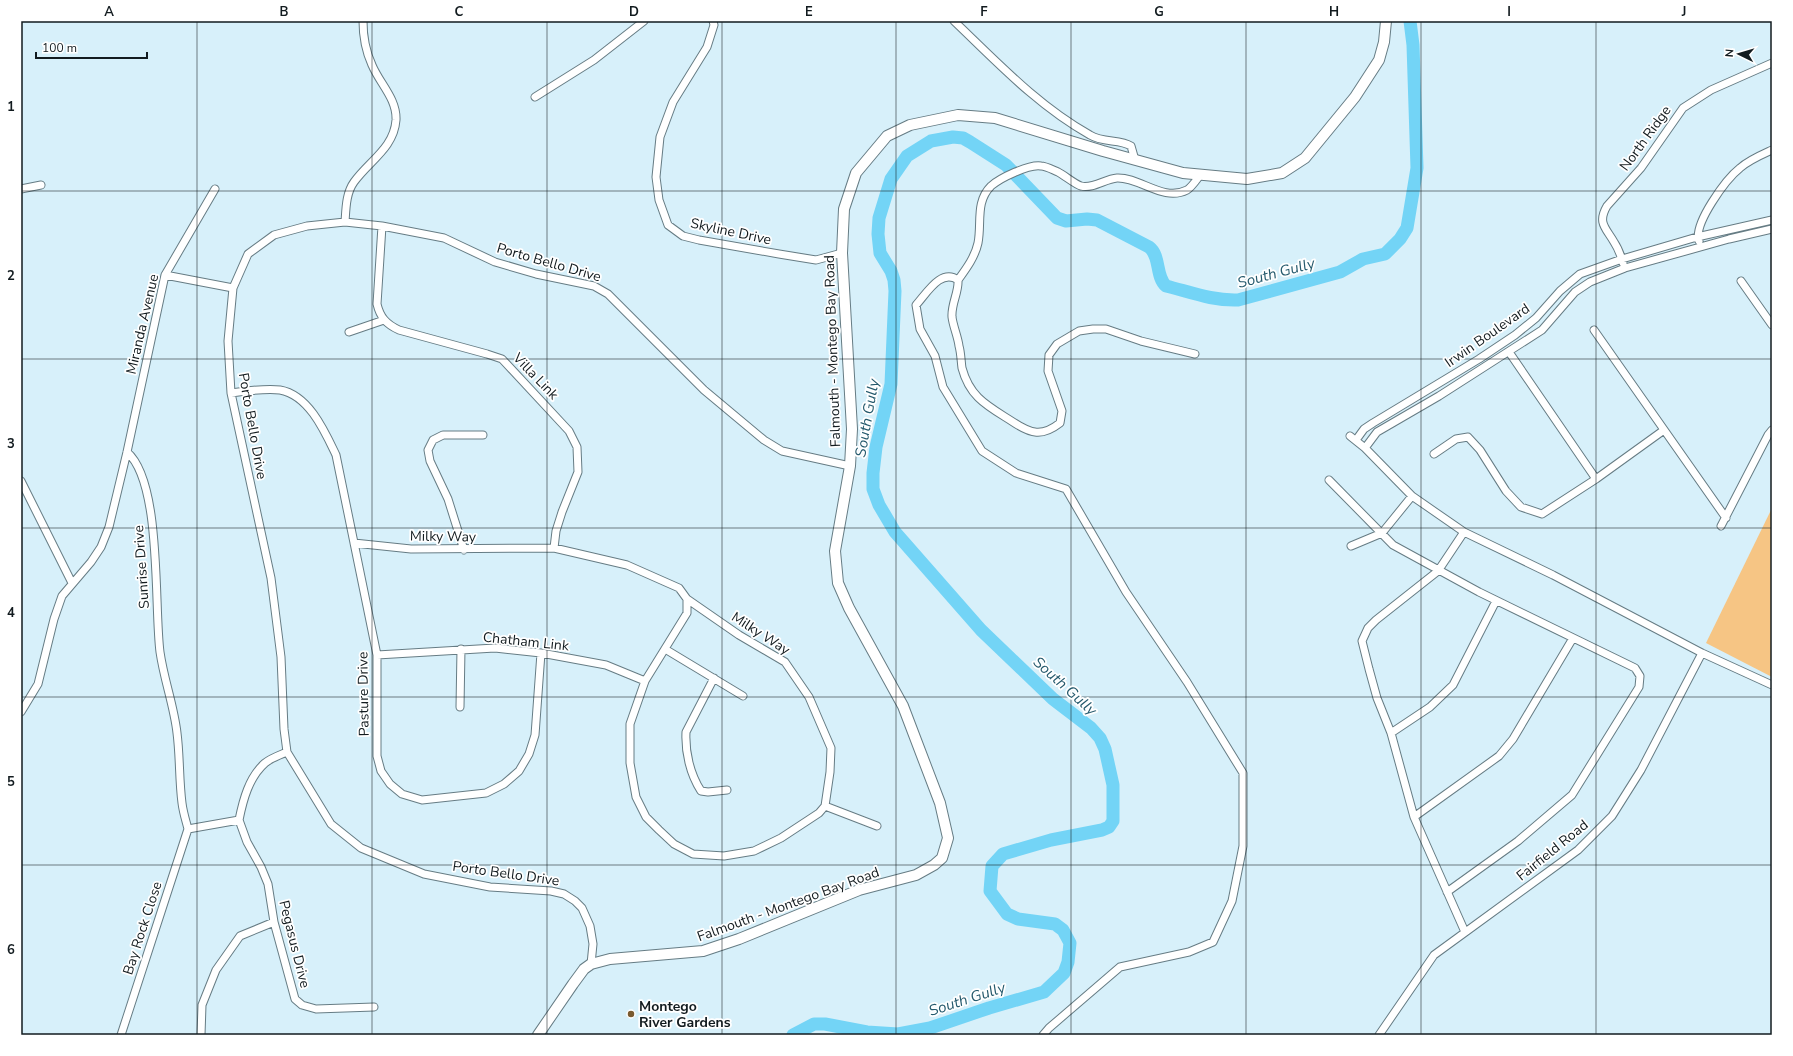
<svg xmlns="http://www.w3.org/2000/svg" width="1793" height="1056" viewBox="0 0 1793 1056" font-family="'Nunito Sans',sans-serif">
<rect width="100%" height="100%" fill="#d7f0fa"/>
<path fill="#f6c584" d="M1772,508v169l-66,-34z"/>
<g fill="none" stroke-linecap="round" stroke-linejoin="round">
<path stroke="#73d4f6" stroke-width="13" d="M793,1035l21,-11h11l42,8 31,2 32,-6 59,-20 55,-16 20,-19 4,-11 2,-19 -7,-13 -8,-6 -37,-5 -11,-5 -17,-23 2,-25 11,-12 48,-14 51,-10 7,-3 4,-6v-36l-8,-36 -5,-11 -9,-10 -38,-29 -72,-69 -86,-98 -16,-27 -6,-16v-16l3,-26 15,-63 4,-93 -1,-11 -3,-9 -11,-18 -2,-19 1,-16 12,-39 16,-23 24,-15 22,-4 10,1 7,4 36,23 51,53 9,3 21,-2 10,1 52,27c12,9 6,29 17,39 24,6 47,15 72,14l102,-28 23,-13 22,-5 15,-15 7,-11 10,-60 -4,-123 -3,-24"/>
<defs>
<path id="street" d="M713,21l1,4 -7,22 -34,55 -13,35 -4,40 3,23 9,25 15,11 16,4 80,14 37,6 26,-7
M954,21c43,41 84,85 136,114 13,8 30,4 41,11l4,14
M535,97l59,-37 50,-39
M21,189l20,-4
M345,222c1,-14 1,-29 9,-40 15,-21 40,-34 42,-62 1,-21 -16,-36 -24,-55 -6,-13 -9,-29 -9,-44
M382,226l-5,78c3,13 9,20 22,26l88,24 15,5 67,72 8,16 1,25 -16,40 -6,19 -2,17
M1699,241c-6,-17 27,-62 41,-73 9,-8 21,-13 32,-18
M1623,263c-2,-7 -5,-15 -9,-21 -8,-14 -17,-19 -7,-36l34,-38 42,-60 28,-18 61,-27
M165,275l68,13
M958,280c8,-11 17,-23 20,-37 4,-20 -3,-41 13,-57 9,-8 38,-22 50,-20 5,0 12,4 17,6 6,3 18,13 23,14 12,3 24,-7 36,-8 23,-1 46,24 70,12 5,-3 10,-11 14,-16
M1741,281l31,44
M1594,330l132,188
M349,332l35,-12
M1509,352l87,127
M231,393c17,-2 33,-5 49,-3 29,5 45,42 56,65l41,200v101l4,15 9,13 12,10 20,6 64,-7 18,-9 15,-13 10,-17 6,-19 6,-82
M1350,436l15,12 47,48 52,36 89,43 149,78 70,32
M1356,440l8,-11 9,-6 106,-64 36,-24 21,-17 24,-27 20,-17 42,-15 75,-22 75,-17
M1365,448l12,-16 62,-36 103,-66 33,-38 15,-10 35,-14 104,-29 43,-10
M127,452c35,30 27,154 33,200 4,28 14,54 17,81 3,23 2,47 5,70 1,9 4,18 6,26
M1434,454l22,-15 12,-2 12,13 26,41 15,16 21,7 54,-35 68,-49
M1329,480l64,65 86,47 156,76 5,8 -1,11 -67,108 -54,46 -71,51
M21,481l51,102
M1721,526l47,-91 4,-5
M1464,532l-26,39 -62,49 -8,8 -6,13 7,28 8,29 14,35 23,84 51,115
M354,543l57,6 143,-1 73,17 52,23 8,11v14l-42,68 -15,43v39l6,34 10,20 13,13 15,14 19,10 31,2 30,-5 27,-13 38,-25 6,-7 5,-34 1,-24 -22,-51 -24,-35 -46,-27 -52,-36
M1351,546l31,-13 30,-37
M464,550l-16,-51 -18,-38 -2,-11 5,-10 10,-5h40
M665,649l78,47
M377,655l118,-7 46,5 65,12 39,16
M714,678l-28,54c-1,20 4,42 15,59l7,1 19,-2
M460,707l1,-58
M21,712l17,-28 16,-65 8,-23 29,-34 10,-15 8,-20 18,-75 38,-177 50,-86
M1391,733l39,-26 23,-22 43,-84
M825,806l52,20
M1414,817l85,-61 14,-17 60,-101
M239,820l8,22 14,25 7,17 6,38 21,77 7,6 14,4 58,-2
M239,820c4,-20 10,-43 26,-57 6,-5 15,-8 22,-11
M188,829l51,-9
M591,964l2,-20 -3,-18 -8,-18 -7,-7 -11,-7 -13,-3 -61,-4 -66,-13 -63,-26 -30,-24 -44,-72 -3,-23 -3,-72 -10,-79 -40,-185 -3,-52 5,-53 15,-34 26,-19 33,-9 38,-4 37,4 62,12 51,24 41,12 58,12 14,8 96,96 60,50 18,11 68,15
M121,1035l67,-206
M201,1035l1,-30 14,-35 24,-34 34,-14
M1043,1035l6,-7 71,-61 69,-15 24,-10 19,-41 11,-55v-73l-56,-91 -61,-90 -60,-103 -50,-16 -34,-22 -39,-64 -8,-31 -15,-27 -4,-24c11,-12 25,-37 42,-25 1,12 -7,24 -6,37 1,9 6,20 7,29 2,7 2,15 3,22 8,30 26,38 51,54 18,12 29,15 47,1l2,-12 -14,-40 1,-16 8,-11 22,-13 14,-2h13l35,12 54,13
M1379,1035l55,-80 144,-105 34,-34 29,-46 61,-117"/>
<path id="secondary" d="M538,1035l35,-51 11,-15 7,-5 19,-5 93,-8 36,-12 120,-49 57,-15 18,-10 8,-7 6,-20 -8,-35 -37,-97 -54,-98 -11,-25 -3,-32 15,-85 2,-37 -10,-176 2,-44 12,-36 31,-37 23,-11 48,-10 37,3 108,33 80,22 64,6 35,-6 23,-15 50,-61 24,-37 5,-18 2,-21"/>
</defs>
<use href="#street" stroke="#667c84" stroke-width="9"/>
<use href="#secondary" stroke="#667c84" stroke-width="12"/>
<use href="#street" stroke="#fff" stroke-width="7"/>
<use href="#secondary" stroke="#fff" stroke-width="10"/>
</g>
<path fill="none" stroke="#121b1f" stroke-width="1" stroke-opacity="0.55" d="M197,21v1014M372,21v1014M547,21v1014M722,21v1014M896,21v1014M1071,21v1014M1246,21v1014M1421,21v1014M1596,21v1014M21,191h1751M21,359h1751M21,528h1751M21,697h1751M21,865h1751"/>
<circle fill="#795a2f" stroke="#fff" stroke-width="1.5" cx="631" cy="1014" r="4"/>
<g text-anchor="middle" stroke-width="3.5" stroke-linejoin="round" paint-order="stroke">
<g font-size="14" fill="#121b1f" stroke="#fff">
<text transform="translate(1645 138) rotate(-54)" y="5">North Ridge</text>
<text transform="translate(731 231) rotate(12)" y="5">Skyline Drive</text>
<text transform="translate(549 262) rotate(16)" y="5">Porto Bello Drive</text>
<text transform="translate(142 324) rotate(-77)" y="5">Miranda Avenue</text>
<text transform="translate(1487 335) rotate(-35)" y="5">Irwin Boulevard</text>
<text transform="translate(832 351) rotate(-92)" y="5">Falmouth - Montego Bay Road</text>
<text transform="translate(536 376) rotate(46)" y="5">Villa Link</text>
<text transform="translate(253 426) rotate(80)" y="5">Porto Bello Drive</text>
<text transform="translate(443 536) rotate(1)" y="5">Milky Way</text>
<text transform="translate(141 567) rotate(-94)" y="5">Sunrise Drive</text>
<text transform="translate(761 633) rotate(33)" y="5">Milky Way</text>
<text transform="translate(526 641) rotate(6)" y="5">Chatham Link</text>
<text transform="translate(363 694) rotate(-91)" y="5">Pasture Drive</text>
<text transform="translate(1552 850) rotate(-39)" y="5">Fairfield Road</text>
<text transform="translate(506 873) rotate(8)" y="5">Porto Bello Drive</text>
<text transform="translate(788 904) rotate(-20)" y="5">Falmouth - Montego Bay Road</text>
<text transform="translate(142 928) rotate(-72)" y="5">Bay Rock Close</text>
<text transform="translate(295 944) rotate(76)" y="5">Pegasus Drive</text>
</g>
<g font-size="14" font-weight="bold" fill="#121b1f" stroke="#fff" text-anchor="start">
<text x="639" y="1011">Montego<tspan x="639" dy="16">River Gardens</tspan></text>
</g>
<g font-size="15" font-style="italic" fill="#255a6d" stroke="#fff">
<text transform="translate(1276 273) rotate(-15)" y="5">South Gully</text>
<text transform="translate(867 418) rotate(-80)" y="5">South Gully</text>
<text transform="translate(1065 686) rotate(42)" y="5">South Gully</text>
<text transform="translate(967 999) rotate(-18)" y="5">South Gully</text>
</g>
</g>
<rect width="1793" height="1056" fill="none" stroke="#ffffff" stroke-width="44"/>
<g transform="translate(1739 54) rotate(275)" stroke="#ffffff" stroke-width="3" paint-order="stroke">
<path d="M0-3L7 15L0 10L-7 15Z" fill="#121b1f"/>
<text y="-6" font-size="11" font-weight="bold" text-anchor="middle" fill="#121b1f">N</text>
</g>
<path d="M36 52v6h111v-6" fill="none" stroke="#121b1f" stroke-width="2"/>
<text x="42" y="52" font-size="12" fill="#121b1f" stroke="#ffffff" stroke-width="3" paint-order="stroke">100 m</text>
<rect x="22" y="22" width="1749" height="1012" fill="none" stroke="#121b1f" stroke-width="1.5"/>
<g font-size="13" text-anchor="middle" font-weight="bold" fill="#121b1f">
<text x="109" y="16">A</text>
<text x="284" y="16">B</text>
<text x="459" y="16">C</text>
<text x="634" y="16">D</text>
<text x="809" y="16">E</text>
<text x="984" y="16">F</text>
<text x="1159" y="16">G</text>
<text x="1334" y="16">H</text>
<text x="1509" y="16">I</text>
<text x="1684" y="16">J</text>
<text x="11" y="111">1</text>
<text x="11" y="280">2</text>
<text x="11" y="448">3</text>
<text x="11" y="617">4</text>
<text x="11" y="786">5</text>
<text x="11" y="954">6</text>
</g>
</svg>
